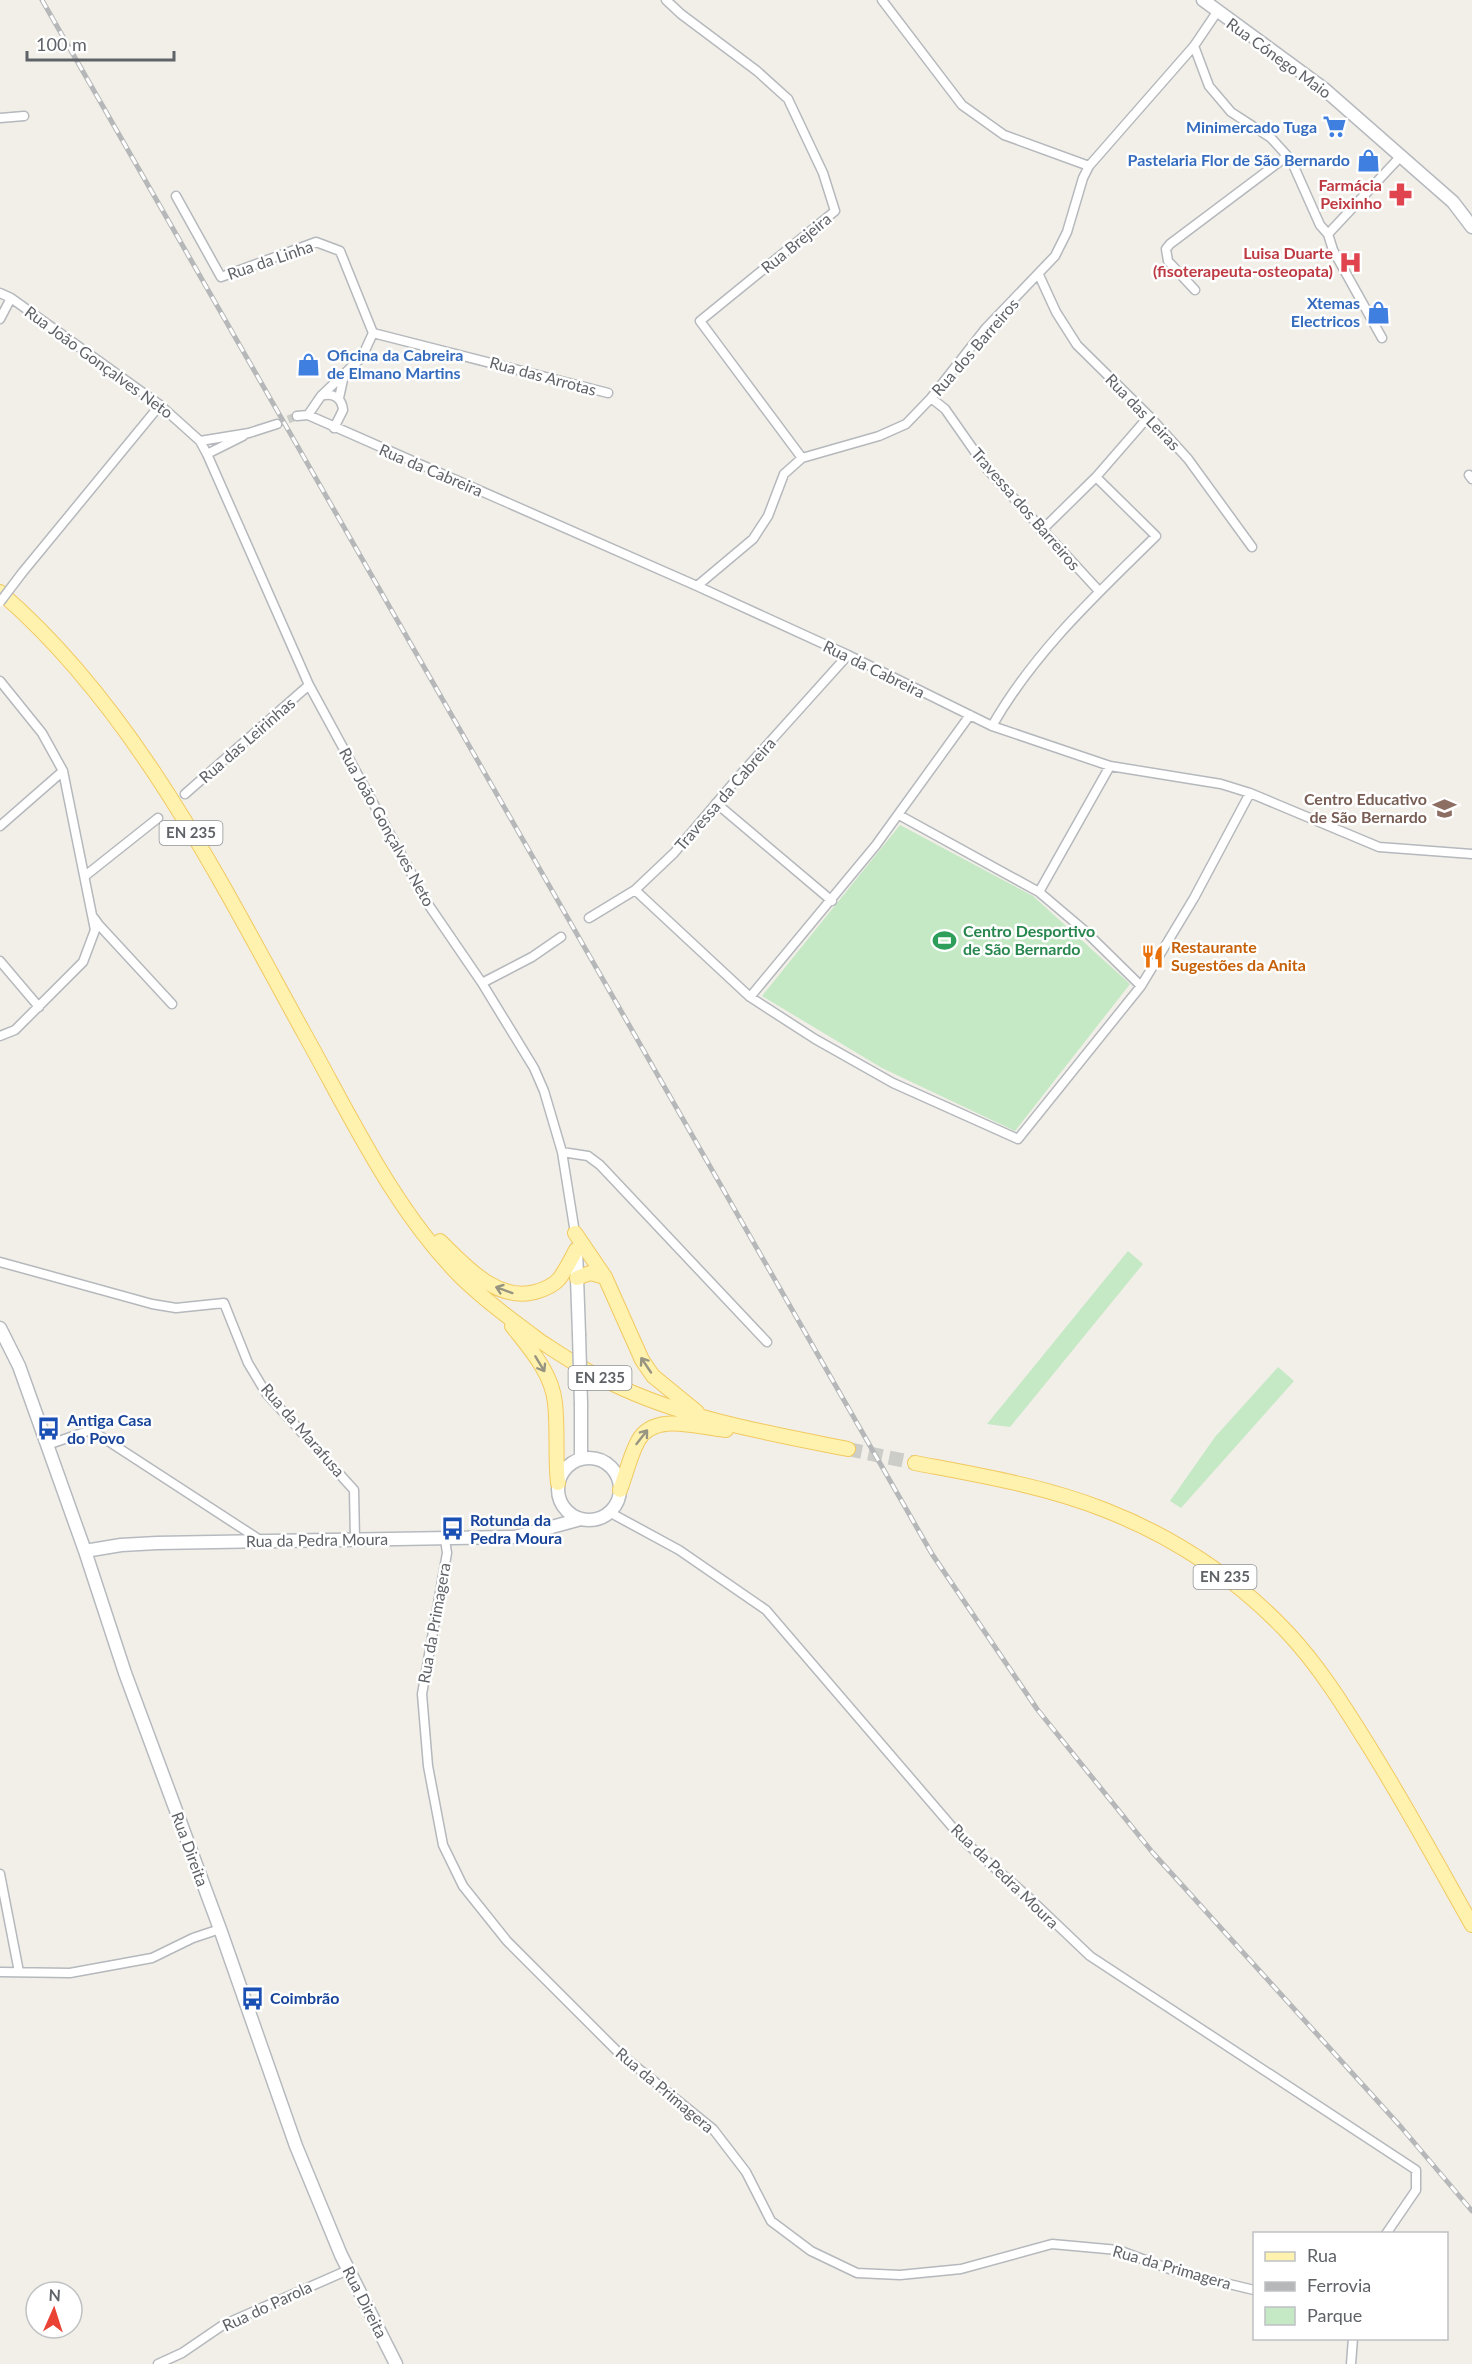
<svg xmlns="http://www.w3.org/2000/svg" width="1472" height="2364" viewBox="0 0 1472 2364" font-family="Lato,sans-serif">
<rect width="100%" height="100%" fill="#f1efe8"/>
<path fill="#c5e8c5" d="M900,825l133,71 97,88 -115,147 -133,-63 -120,-72z
M1128,1251l15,13 -133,163 -23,-3z
M1278,1367l16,14 -113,127 -11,-7 45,-64z"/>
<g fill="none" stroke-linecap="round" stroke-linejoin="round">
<path stroke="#ccccc8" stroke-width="8" stroke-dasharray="8 4" stroke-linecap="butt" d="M277,424l20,-8"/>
<path stroke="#ccccc8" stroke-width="14" stroke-dasharray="14 7" stroke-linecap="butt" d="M848,1449l67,14"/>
<defs>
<path id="street" d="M666,0l15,14 76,57 31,28 35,74 12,38 -135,110 102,137
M882,0l80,105 42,30 85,31
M1194,46l15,40 22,26 40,26 20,22 29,65 8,9 5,16 49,88
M0,118l24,-2
M176,196l45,81 95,-35 24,9 33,82 -11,24 -41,39
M1328,234l72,-77
M1039,275l17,37 21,33 72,71 39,43 64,88
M1195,290l-27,-29 -2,-12 4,-5 117,-88
M0,293l11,5 149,107 40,36 7,13 102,231 119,219 54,79 52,85 10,23 18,61 13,81
M0,319l11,-21
M373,333l235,60
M339,398l5,-23
M931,398l14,11 42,60 112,122
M308,415l13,-19c12,-4 21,2 22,14l-9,18
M297,416l11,-1 389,171 151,69 144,71 118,40 111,18 29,9 129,54 93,7
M200,441l49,-8 28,-9
M207,454l36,-18
M1469,475l3,4
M1041,531l55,-54 53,-61
M22,573l138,-168
M697,586l56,-47 15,-23 16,-42 18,-16 77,-22 27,-12 25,-26 55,-70 69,-72 12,-24 16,-54 6,-12 105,-120 23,-34
M0,681l42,52 21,38 32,159 -12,32 -68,68 -15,6
M992,726c43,-75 103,-130 164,-190l-60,-59
M185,794l124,-109
M716,803l116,98
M899,815l140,77 46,39 56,55
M0,826l63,-55
M85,876l73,-58
M635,890l115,107 65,42 78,44 125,56 123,-153 53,-88 56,-105
M1039,892l71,-126
M94,918l5,7 73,79
M589,918l46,-28 39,-37 67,-79 107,-119
M0,961l39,46
M482,983l50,-26 29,-20
M750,997l126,-152 94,-130
M562,1152l26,4 12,9 167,177
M0,1262l152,42 24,4 48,-5 24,60 18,30 88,97 1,50
M47,1445l44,-15 169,110
M609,1512l70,38 87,60 200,233 60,52 64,61 326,214v20l-30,44
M445,1539l2,14 -25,141 6,72 15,79 20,41 44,55 111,111 95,77 33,43 25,49 40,30 46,22 43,2 61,-6 91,-25 66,6 57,21 79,19
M0,1874l19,98
M0,1972l70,1 82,-15 41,-20 27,-9
M158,2364l24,-11 41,-28 125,-55
M1351,2364l2,-26"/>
<path id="secondary" d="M1203,0l120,88 130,114 19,25
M576,1249l3,85
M0,1328l19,38 66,185 40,122 95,256 76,217 45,109 55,109
M581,1458v-54
M558 1489a31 31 0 1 1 62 0a31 31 0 1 1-62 0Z
M85,1551l36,-6 36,-2 358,-6 66,-18"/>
<path id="primary" d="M0,592c135,116 219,287 304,441 46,82 90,177 157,244 25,24 52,44 79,64 23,15 46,31 71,42 74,36 157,50 237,66
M575,1233l30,44 37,83 11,16 44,36
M440,1241c25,24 56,61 95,51 8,-2 19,-7 24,-13 7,-9 12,-20 17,-29
M577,1278l13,-5 15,4
M512,1326c18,23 40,47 43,77 3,26 0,54 3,80
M915,1463c63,12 130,23 190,47 69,27 132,69 183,123 30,32 54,70 77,107 38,60 72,123 107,185
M620,1490c6,-16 10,-34 18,-49 16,-30 61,-13 88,-11"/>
</defs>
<use href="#street" stroke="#b5b8bc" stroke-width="11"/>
<use href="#secondary" stroke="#b6babf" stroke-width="15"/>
<use href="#primary" stroke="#f2c960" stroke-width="16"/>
<use href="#street" stroke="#fff" stroke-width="8"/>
<use href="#secondary" stroke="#fff" stroke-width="12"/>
<use href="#primary" stroke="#fff2af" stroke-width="14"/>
<defs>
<path id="rail" d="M42,0l890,1554 105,155 116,144 248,274 71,84"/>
</defs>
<use href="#rail" stroke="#b6b7b8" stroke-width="5"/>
<use href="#rail" stroke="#fff" stroke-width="3" stroke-dasharray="9" stroke-linecap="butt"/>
<defs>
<path id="street-bridge" d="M0,602l22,-29"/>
<path id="secondary-bridge" d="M579,1334l2,70"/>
</defs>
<use href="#street-bridge" stroke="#b5b8bc" stroke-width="11" stroke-linecap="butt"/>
<use href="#secondary-bridge" stroke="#b6babf" stroke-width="15" stroke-linecap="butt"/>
<use href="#street-bridge" stroke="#fff" stroke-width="8"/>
<use href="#secondary-bridge" stroke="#fff" stroke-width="12"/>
</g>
<defs><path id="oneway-shaft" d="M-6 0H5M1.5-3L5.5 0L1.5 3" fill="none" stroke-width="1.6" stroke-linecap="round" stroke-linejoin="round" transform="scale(1.5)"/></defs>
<g stroke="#979581">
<use href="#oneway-shaft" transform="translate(504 1290) rotate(-160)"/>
<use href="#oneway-shaft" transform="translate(540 1364) rotate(59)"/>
<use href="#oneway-shaft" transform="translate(646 1365) rotate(-124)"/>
<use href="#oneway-shaft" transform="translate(642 1437) rotate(-52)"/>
</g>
<defs>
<symbol id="supermarket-bare" viewBox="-9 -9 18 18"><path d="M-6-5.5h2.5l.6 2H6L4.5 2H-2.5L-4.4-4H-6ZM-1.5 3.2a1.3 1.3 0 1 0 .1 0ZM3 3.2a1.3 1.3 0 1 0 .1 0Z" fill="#3f7fe0" stroke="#fff" stroke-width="2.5" paint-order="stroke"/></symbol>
<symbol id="shop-bare" viewBox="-9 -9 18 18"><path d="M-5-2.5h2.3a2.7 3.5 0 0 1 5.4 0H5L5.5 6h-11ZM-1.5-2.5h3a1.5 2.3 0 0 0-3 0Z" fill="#3f7fe0" stroke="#fff" stroke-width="2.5" paint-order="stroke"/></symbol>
<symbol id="pharmacy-bare" viewBox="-9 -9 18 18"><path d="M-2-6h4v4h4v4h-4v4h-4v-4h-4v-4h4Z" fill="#e0444e" stroke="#fff" stroke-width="2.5" paint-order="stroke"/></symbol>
<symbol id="hospital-bare" viewBox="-9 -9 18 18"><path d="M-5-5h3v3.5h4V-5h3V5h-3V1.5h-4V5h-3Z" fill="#e0444e" stroke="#fff" stroke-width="2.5" paint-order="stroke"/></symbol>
<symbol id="school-bare" viewBox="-9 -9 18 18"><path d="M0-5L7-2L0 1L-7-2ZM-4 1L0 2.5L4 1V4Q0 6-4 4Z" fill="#8d6e63" stroke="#fff" stroke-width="2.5" paint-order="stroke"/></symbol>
<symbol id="stadium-bare" viewBox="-9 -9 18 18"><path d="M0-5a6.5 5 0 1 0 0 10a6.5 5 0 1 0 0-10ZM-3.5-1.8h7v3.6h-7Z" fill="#2e9e5b" stroke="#fff" stroke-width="2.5" paint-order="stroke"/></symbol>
<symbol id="restaurant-bare" viewBox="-9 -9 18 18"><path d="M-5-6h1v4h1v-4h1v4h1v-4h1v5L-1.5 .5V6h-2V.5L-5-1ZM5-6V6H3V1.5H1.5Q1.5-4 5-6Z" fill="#e8710a" stroke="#fff" stroke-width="2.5" paint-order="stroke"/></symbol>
<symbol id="bus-bare" viewBox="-9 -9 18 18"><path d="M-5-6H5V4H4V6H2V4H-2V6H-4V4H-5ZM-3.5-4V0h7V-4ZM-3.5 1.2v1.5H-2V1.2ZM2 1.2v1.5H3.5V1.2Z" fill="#1a4fb4" stroke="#fff" stroke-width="2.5" paint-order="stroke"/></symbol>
</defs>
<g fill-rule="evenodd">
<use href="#supermarket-bare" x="1318" y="110" width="33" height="33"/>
<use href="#shop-bare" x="1352" y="144" width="33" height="33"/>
<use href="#pharmacy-bare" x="1384" y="178" width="33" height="33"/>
<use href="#hospital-bare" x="1334" y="246" width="33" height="33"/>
<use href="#shop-bare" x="1362" y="296" width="33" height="33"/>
<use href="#shop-bare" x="292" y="348" width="33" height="33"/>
<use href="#school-bare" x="1428" y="792" width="33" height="33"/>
<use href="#stadium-bare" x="928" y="924" width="33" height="33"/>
<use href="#restaurant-bare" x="1136" y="940" width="33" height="33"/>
<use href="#bus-bare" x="32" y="1412" width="33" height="33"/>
<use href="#bus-bare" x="436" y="1512" width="33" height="33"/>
<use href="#bus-bare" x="236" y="1982" width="33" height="33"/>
</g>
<g text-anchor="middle" stroke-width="5" stroke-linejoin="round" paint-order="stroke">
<g fill="#fff" stroke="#8f9295" stroke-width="1.5">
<rect x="159.5" y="821" width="63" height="24" rx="4.5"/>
<rect x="568.5" y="1366" width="63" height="24" rx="4.5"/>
<rect x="1193.5" y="1565" width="63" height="24" rx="4.5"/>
</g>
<g font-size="15" font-weight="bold" fill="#5f6368">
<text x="191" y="838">EN 235</text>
<text x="600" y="1383">EN 235</text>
<text x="1225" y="1582">EN 235</text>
</g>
<g font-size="16" fill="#5f6368" stroke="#fff">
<text transform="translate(1279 58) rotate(36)" y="6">Rua Cónego Maio</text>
<text transform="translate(796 243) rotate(-39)" y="6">Rua Brejeira</text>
<text transform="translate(270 260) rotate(-19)" y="6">Rua da Linha</text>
<text transform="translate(975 347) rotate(-49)" y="6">Rua dos Barreiros</text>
<text transform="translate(99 362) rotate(36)" y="6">Rua João Gonçalves Neto</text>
<text transform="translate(543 376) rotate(15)" y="6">Rua das Arrotas</text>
<text transform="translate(1143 412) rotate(46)" y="6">Rua das Leiras</text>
<text transform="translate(431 470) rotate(23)" y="6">Rua da Cabreira</text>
<text transform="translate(1026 509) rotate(49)" y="6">Travessa dos Barreiros</text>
<text transform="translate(874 669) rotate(26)" y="6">Rua da Cabreira</text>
<text transform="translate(247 740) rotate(-41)" y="6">Rua das Leirinhas</text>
<text transform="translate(725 794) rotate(-49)" y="6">Travessa da Cabreira</text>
<text transform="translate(387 827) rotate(61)" y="6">Rua João Gonçalves Neto</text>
<text transform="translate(303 1430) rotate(49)" y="6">Rua da Marafusa</text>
<text transform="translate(317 1540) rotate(-1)" y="6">Rua da Pedra Moura</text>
<text transform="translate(434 1623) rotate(-80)" y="6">Rua da Primagera</text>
<text transform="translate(190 1849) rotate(70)" y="6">Rua Direita</text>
<text transform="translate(1005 1876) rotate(44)" y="6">Rua da Pedra Moura</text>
<text transform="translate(665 2090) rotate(40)" y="6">Rua da Primagera</text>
<text transform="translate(1172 2267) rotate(16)" y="6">Rua da Primagera</text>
<text transform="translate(365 2302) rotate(63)" y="6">Rua Direita</text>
<text transform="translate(267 2306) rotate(-25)" y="6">Rua do Parola</text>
</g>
<g font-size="16" font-weight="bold" fill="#366cbe" stroke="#fff" text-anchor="end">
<text x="1317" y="133">Minimercado Tuga</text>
<text x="1350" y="166">Pastelaria Flor de São Bernardo</text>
<text x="1360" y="309">Xtemas<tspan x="1360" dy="18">Electricos</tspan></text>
<text x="327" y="361" text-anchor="start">Oficina da Cabreira<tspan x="327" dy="18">de Elmano Martins</tspan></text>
</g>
<g font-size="16" font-weight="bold" fill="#be3a42" stroke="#fff" text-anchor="end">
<text x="1382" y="191">Farmácia<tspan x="1382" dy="18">Peixinho</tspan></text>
<text x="1333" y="259">Luisa Duarte<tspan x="1333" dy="18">(fisoterapeuta-osteopata)</tspan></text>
</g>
<g font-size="16" font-weight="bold" fill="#785e54" stroke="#fff" text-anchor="end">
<text x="1427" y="805">Centro Educativo<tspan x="1427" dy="18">de São Bernardo</tspan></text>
</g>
<g font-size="16" font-weight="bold" fill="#27864d" stroke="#fff" text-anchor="start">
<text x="963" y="937">Centro Desportivo<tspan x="963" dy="18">de São Bernardo</tspan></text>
</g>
<g font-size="16" font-weight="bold" fill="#c56008" stroke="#fff" text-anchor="start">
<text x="1171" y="953">Restaurante<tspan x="1171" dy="18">Sugestões da Anita</tspan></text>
</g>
<g font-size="16" font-weight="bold" fill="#164399" stroke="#fff" text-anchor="start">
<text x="67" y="1426">Antiga Casa<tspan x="67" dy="18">do Povo</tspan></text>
<text x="470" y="1526">Rotunda da<tspan x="470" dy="18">Pedra Moura</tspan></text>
<text x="270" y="2004">Coimbrão</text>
</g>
</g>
<rect x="1253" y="2232" width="195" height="108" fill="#ffffff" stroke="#bfc1c3" stroke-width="1.5"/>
<rect x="1265" y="2252" width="30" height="9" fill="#fff2af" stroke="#bfc1c3" stroke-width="1.5"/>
<text x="1307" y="2262" font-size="18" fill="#5f6368">Rua</text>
<rect x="1265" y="2282" width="30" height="9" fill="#b6b7b8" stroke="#bfc1c3" stroke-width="1.5"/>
<text x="1307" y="2292" font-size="18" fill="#5f6368">Ferrovia</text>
<rect x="1265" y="2307" width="30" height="18" fill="#c5e8c5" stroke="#bfc1c3" stroke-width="1.5"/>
<text x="1307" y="2322" font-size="18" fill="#5f6368">Parque</text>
<g transform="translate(54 2310) rotate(3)"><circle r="28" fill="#ffffff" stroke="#bfc1c3" stroke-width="1.5"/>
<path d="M0-4.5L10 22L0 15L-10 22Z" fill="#ea4335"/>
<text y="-9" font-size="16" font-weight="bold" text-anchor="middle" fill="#5f6368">N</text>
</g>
<path d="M27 51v9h147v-9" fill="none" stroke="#5f6368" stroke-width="3"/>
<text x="36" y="51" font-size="18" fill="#5f6368" stroke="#ffffff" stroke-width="4.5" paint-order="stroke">100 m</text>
</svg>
